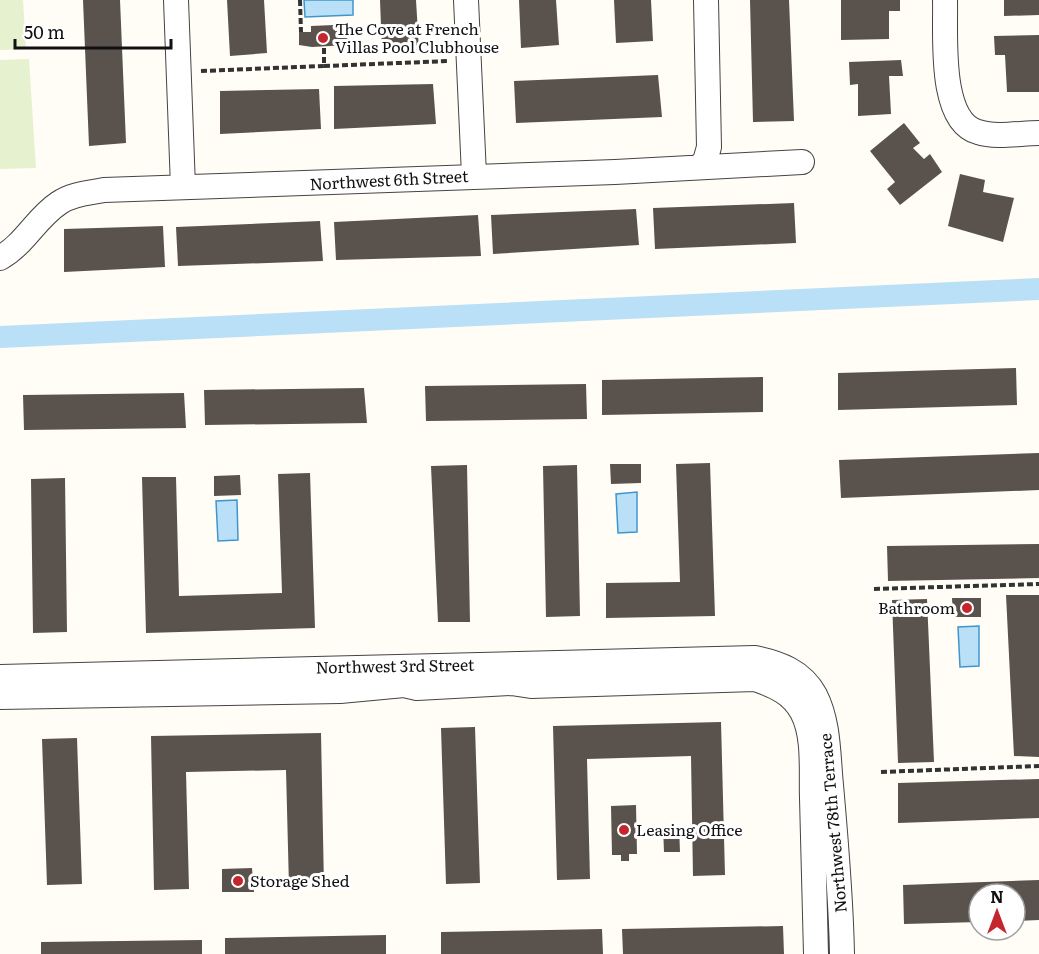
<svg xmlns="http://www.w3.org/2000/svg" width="1039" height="954" viewBox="0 0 1039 954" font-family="Literata,serif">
<rect width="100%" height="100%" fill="#fffdf5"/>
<path fill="#e6f2cf" d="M0,0h23l3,49 -26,1z
M29,59l7,109 -36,1v-109z"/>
<path fill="#b9e0f7" stroke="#3f96cf" stroke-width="1.5" d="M304,0h49v15l-48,2z
M637,492v40l-19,1 -2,-39z
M237,500l1,40 -20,1 -2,-40z
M979,626v40l-19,1 -2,-40z"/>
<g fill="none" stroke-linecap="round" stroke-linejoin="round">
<path stroke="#b9e0f7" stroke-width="22" d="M0,337l1039,-48"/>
</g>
<path fill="#5a524d" d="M83,0h37l6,143 -37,3z
M227,0h37l3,53 -37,3z
M380,0h36l3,50 -37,3z
M519,0h37l3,45 -38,3z
M614,0h37l2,41 -37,2z
M750,0h39l5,121 -41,1z
M841,0h59v11h-11v28l-48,1z
M1004,0h35v15l-35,1z
M334,25l1,6h13v14l-36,2 -13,-2v-13h12v-6z
M1039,35v57h-32l-2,-37h-10l-1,-19z
M901,60l2,16h-14l2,38 -33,2v-32l-8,1 -1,-23z
M658,75l4,42 -146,6 -2,-42z
M433,84l3,40 -102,5v-43z
M319,89l2,40 -101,5v-43z
M904,123l16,20 -7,5 11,11 6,-5 12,18 -42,33 -13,-16 8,-7 -25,-31z
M960,174l25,6 -2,12 31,6 -11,44 -55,-16z
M794,203l2,40 -141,6 -2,-41z
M636,209l3,36 -146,9 -2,-39z
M478,215l3,41 -145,4 -2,-38z
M320,221l3,40 -145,5 -2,-39z
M163,226l2,41 -101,5v-43z
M1016,368l1,37 -179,5v-37z
M763,377v35l-161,3v-35z
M586,384l1,35 -161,2 -1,-35z
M364,388l3,35 -162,2 -1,-35z
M184,393l2,35 -162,2 -1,-35z
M1039,453v37l-198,8 -2,-38z
M710,463l5,153 -109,2v-35l74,-1 -4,-118z
M610,464h31v19l-30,1z
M467,465l3,157h-32l-7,-156z
M577,465l3,151 -34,1 -3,-151z
M310,473l5,155 -169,5 -4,-156h34l3,119 103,-3 -4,-119z
M240,475l1,20 -27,1v-20z
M65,478l2,154 -34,1 -2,-154z
M1039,544v34l-151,3 -1,-35z
M1006,595h33v162l-25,-1z
M952,598h29v19h-28z
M927,599l7,163 -36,1 -6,-163z
M721,722l4,153 -32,1 -2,-120 -104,3 3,120 -33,1 -4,-154z
M475,727l5,156 -34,1 -5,-156z
M321,733l3,153 -35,1 -3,-117 -100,2 3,117 -35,1 -3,-154z
M77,738l5,146 -35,1 -5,-146z
M1039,779v39l-141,5v-40z
M636,805l1,49h-8v7h-8v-6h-9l-1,-49z
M679,826l1,26h-16l-1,-25z
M252,868l2,24h-32v-23z
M1039,880v40l-24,1v-27h-36v28l-75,2 -1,-39z
M783,926l1,28h-161l-1,-25z
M602,929l1,25h-162v-22z
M386,935v19h-161v-16z
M202,940v14h-161v-12z"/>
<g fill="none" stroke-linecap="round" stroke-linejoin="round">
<defs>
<path id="minor" d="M176,0l7,187
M466,0l8,175
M945,0c1,33 -7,121 33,132 19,6 42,1 61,1
M699,167l6,-6 4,-14 -3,-147
M0,258c25,-14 36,-40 59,-55 13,-9 30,-10 45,-13l511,-18 187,-10
M0,677l755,-19c24,5 47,13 60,37 14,27 13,60 16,90 5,56 10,112 11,169
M0,697l340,-6 64,-6 13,3 94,-5 20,3 224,-7c20,7 37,14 47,33 13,24 9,60 10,86 1,52 3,104 4,156"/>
</defs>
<use href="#minor" stroke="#444" stroke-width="26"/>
<path stroke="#333" stroke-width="4" stroke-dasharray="6 3" stroke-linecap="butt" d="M300,0l1,32
M324,66l125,-5
M201,71l123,-5v-19
M874,589l165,-5
M881,772l158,-6"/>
<use href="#minor" stroke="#fff" stroke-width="24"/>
</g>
<g fill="#c4262e" stroke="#fff" stroke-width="2">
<circle cx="323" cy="38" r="6"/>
<circle cx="967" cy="608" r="6"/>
<circle cx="624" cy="830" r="6"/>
<circle cx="238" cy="881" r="6"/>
</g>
<g text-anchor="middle" stroke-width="6" stroke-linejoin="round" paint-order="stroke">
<g font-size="16" fill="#111" stroke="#fff" text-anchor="start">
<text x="335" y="35">The Cove at French<tspan x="335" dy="18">Villas Pool Clubhouse</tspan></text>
<text x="955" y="614" text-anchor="end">Bathroom</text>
<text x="636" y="836">Leasing Office</text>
<text x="250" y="887">Storage Shed</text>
</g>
<g font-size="16" fill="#111" stroke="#fff">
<text transform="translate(389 180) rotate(-3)" y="6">Northwest 6th Street</text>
<text transform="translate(395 666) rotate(-1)" y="6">Northwest 3rd Street</text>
<text transform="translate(833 823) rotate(-95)" y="6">Northwest 78th Terrace</text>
</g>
</g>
<g transform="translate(997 912)"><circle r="28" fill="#ffffff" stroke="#a0a0a0" stroke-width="1.5"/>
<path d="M0-4.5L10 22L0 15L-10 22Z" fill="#c4262e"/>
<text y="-9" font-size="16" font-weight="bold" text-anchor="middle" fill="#111111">N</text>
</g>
<path d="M15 39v9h156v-9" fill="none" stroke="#111111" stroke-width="3"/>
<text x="24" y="39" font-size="18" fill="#111111" stroke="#ffffff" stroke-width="4.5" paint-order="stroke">50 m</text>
</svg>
